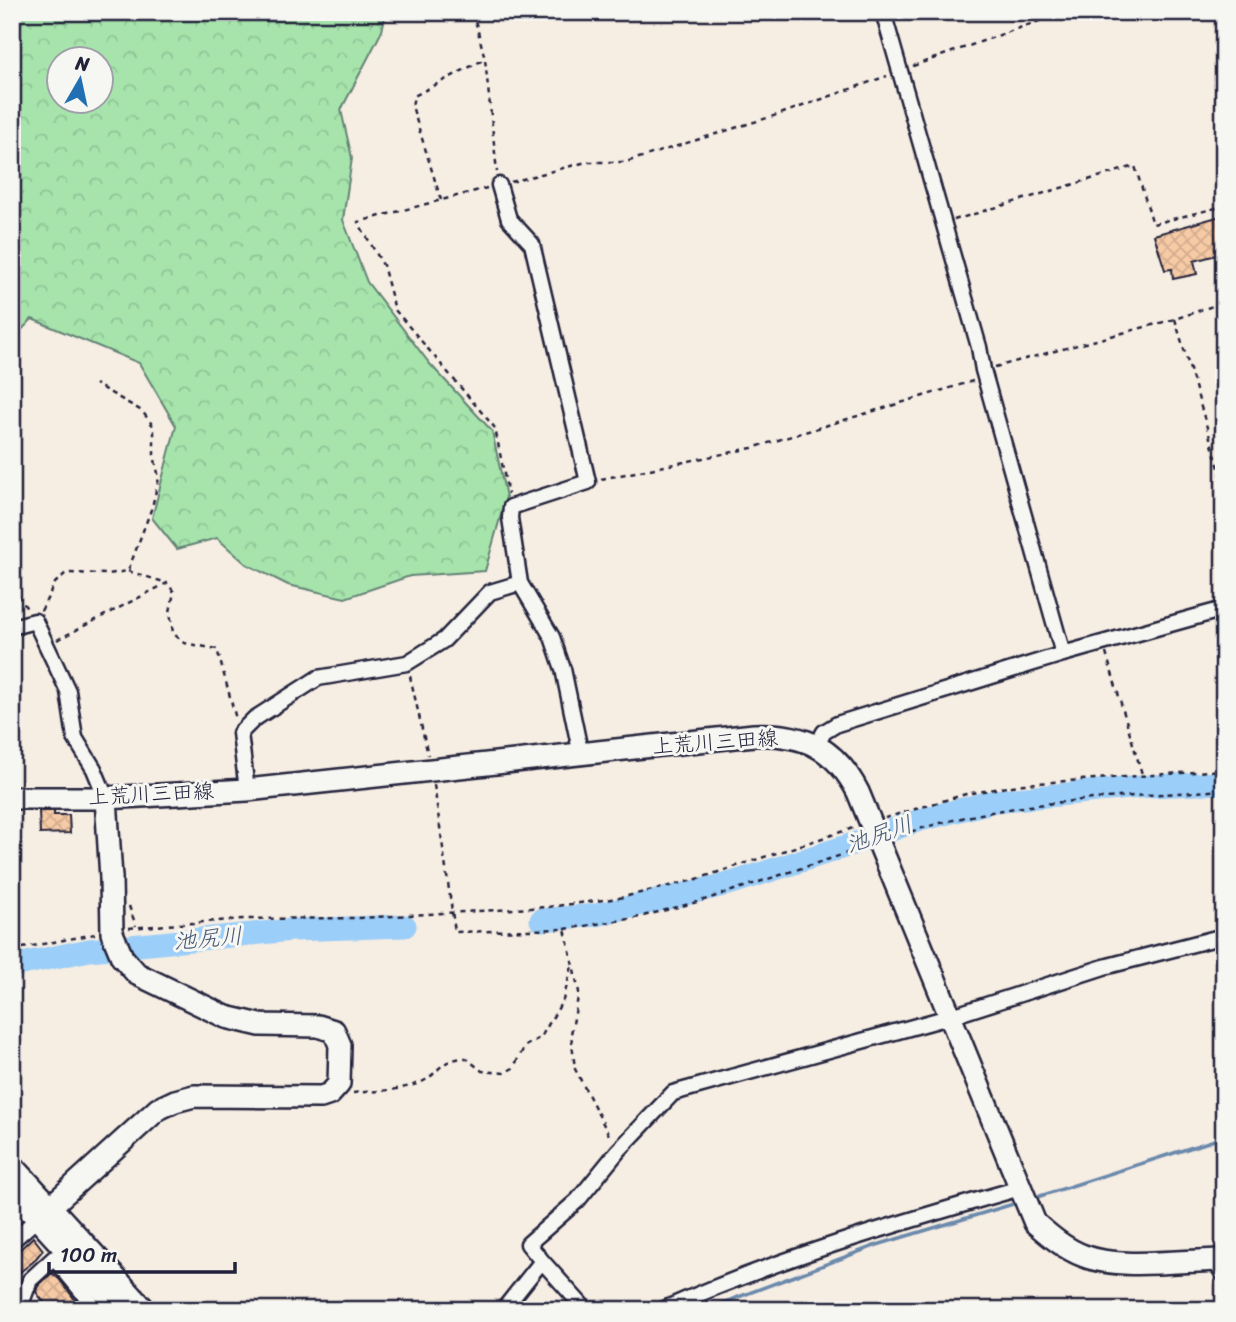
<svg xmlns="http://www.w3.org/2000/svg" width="1236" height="1322" viewBox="0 0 1236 1322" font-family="Sriracha,'Klee One',sans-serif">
<defs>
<pattern id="forest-crowns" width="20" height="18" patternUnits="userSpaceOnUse" patternTransform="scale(1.75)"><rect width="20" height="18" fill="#a6e4ac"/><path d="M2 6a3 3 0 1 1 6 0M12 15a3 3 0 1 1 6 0" fill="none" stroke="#8fc395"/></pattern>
<pattern id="building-cross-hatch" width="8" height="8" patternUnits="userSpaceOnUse" patternTransform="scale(1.75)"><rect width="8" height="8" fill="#f6caa5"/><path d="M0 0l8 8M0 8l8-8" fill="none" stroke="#d3ad8f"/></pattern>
</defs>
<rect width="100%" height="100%" fill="#f6ede3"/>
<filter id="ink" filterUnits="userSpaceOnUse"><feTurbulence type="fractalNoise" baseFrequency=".0143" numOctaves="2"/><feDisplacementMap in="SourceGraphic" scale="14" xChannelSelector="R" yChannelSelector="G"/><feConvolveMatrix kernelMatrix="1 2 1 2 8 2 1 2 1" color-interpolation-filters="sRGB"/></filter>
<g filter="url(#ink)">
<path fill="url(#forest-crowns)" stroke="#648374" stroke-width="2" fill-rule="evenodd" d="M12,12h374l-4,19 -41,79 11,48 -9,62 24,62 63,82 62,67 14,66 -21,74 -75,5 -65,22 -57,-13 -42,-21 -29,-26 -40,11 -25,-31 24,-92 -37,-63 -107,-44 -20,21zM60,60h42v42h-42z"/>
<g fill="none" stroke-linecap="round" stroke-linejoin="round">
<path stroke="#6b89ac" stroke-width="3.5" d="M1034,1198l190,-61
M704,1310l173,-65 143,-43"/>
<path stroke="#9bcef8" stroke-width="23" d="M541,920l55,-5 136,-32 112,-36 76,-27 75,-19 155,-15 74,-3
M12,966l77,-16 203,-20 113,-4"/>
</g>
<path fill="url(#building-cross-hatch)" stroke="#22223b" stroke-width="2" d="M1224,215v38l-30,8 3,13 -24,5 -1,-10 -7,1 -11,-35z
M39,811h15v4h15l1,18 -30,1z
M33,1237l10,13 -10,12 -13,10 -1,-2 -7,15v-28z
M52,1273l7,6 24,31h-33l-14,-18 2,-6z"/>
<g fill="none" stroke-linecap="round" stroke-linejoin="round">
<defs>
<path id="street" d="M883,12l96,335 4,23 80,284
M499,185l10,34 23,25 56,238 -77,25 -1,11 10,65 32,54 11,32 18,86
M12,627l23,-6 33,70 7,47 19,31 12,29
M817,745l7,-13 13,-8 226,-70 161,-45
M247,790l-7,-57 14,-14 64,-41 89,-15 37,-23 46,-48 30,-9
M12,1241l26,-23
M1214,1260l10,15
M542,1261l44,49
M19,1310l11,-30 24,-22 43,52
M503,1310l39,-49 -14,-17 50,-44 40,-49 55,-58 276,-76 155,-50 120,-31
M662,1310c116,-52 236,-87 358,-122"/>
<path id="secondary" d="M12,798h94l141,-8 507,-55c49,-2 81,12 104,57l177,431c15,13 30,26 49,33 36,14 100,4 140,4
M106,798l5,80
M12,1165l133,145
M12,1191l109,119
M38,1218l120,-109 17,-8 19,-5 127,1 9,-3 9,-10 1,-39 -6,-14 -16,-5 -58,-1 -34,-8 -89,-43 -15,-17"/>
</defs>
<use href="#street" stroke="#22223b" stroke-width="19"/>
<use href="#secondary" stroke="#22223b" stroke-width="26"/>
<path stroke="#22223b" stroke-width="2.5" stroke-dasharray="5 5" stroke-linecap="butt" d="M473,12l12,47 12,113
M913,66l151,-54
M511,182l75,-20h40l157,-49 104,-37
M487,188l-129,34 25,43 12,45 100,118 13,66
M441,200l-29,-94 2,-10 71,-37
M954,220l181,-54 18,58 71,-18
M1175,319l49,166
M995,367l180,-48 49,-17
M601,479l151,-31 221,-67
M128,571l39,12
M12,587l16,23
M41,611l14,-28 11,-10 42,1 20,-3 24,-64 7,-29 -5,-23v-28l-12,-16 -47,-27
M57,640l110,-57 7,9 -4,20 3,21 11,10 33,6 19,70
M1106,653l36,121
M410,676l18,79
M434,785l21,147 110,-3 14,63 -8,42 4,35 36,70
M885,818l81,-24 58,-10 200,-14
M892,838c106,-38 220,-40 332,-48
M129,906l7,20
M129,928l114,-9 116,-1 189,-11 71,-9 75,-18 162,-53
M565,929l70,-11 66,-17 162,-53
M12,950l83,-16
M353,1093c22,-2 46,-2 66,-10 20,-7 18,-24 47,-25l16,13 22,2 9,-5 12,-22 16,-9 22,-37 9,-34"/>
<use href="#street" stroke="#f6f6f2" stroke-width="14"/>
<use href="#secondary" stroke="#f6f6f2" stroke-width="21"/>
<defs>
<path id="secondary-bridge" d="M111,878l1,55 10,24"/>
</defs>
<use href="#secondary-bridge" stroke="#22223b" stroke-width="26" stroke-linecap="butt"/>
<use href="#secondary-bridge" stroke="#f6f6f2" stroke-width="21"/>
</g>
</g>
<g text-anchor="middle" stroke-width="6" stroke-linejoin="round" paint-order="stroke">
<g font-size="21" fill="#22223b" stroke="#f6f6f2">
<text transform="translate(715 742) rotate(-4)" y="7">上荒川三田線</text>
<text transform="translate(151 794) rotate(-3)" y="7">上荒川三田線</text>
</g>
<g font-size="23" font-style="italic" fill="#465674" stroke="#f6f6f2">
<text transform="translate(879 834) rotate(-19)" y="8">池尻川</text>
<text transform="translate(208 938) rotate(-5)" y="8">池尻川</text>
</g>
</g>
<rect width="1236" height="1322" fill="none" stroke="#f6f6f2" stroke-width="42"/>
<rect x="21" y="21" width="1194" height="1280" fill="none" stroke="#22223b" stroke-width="2.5" filter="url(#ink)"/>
<g transform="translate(80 80) rotate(9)"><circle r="33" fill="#f6f6f2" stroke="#a1a1a9" stroke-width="2"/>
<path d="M0-5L12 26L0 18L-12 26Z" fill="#1f6fb2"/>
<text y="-10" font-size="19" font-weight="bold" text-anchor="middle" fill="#22223b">N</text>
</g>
<path d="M49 1262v10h186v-10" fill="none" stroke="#22223b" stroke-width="3.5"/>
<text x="60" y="1262" font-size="21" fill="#22223b" stroke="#f6f6f2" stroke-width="5" paint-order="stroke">100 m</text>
</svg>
